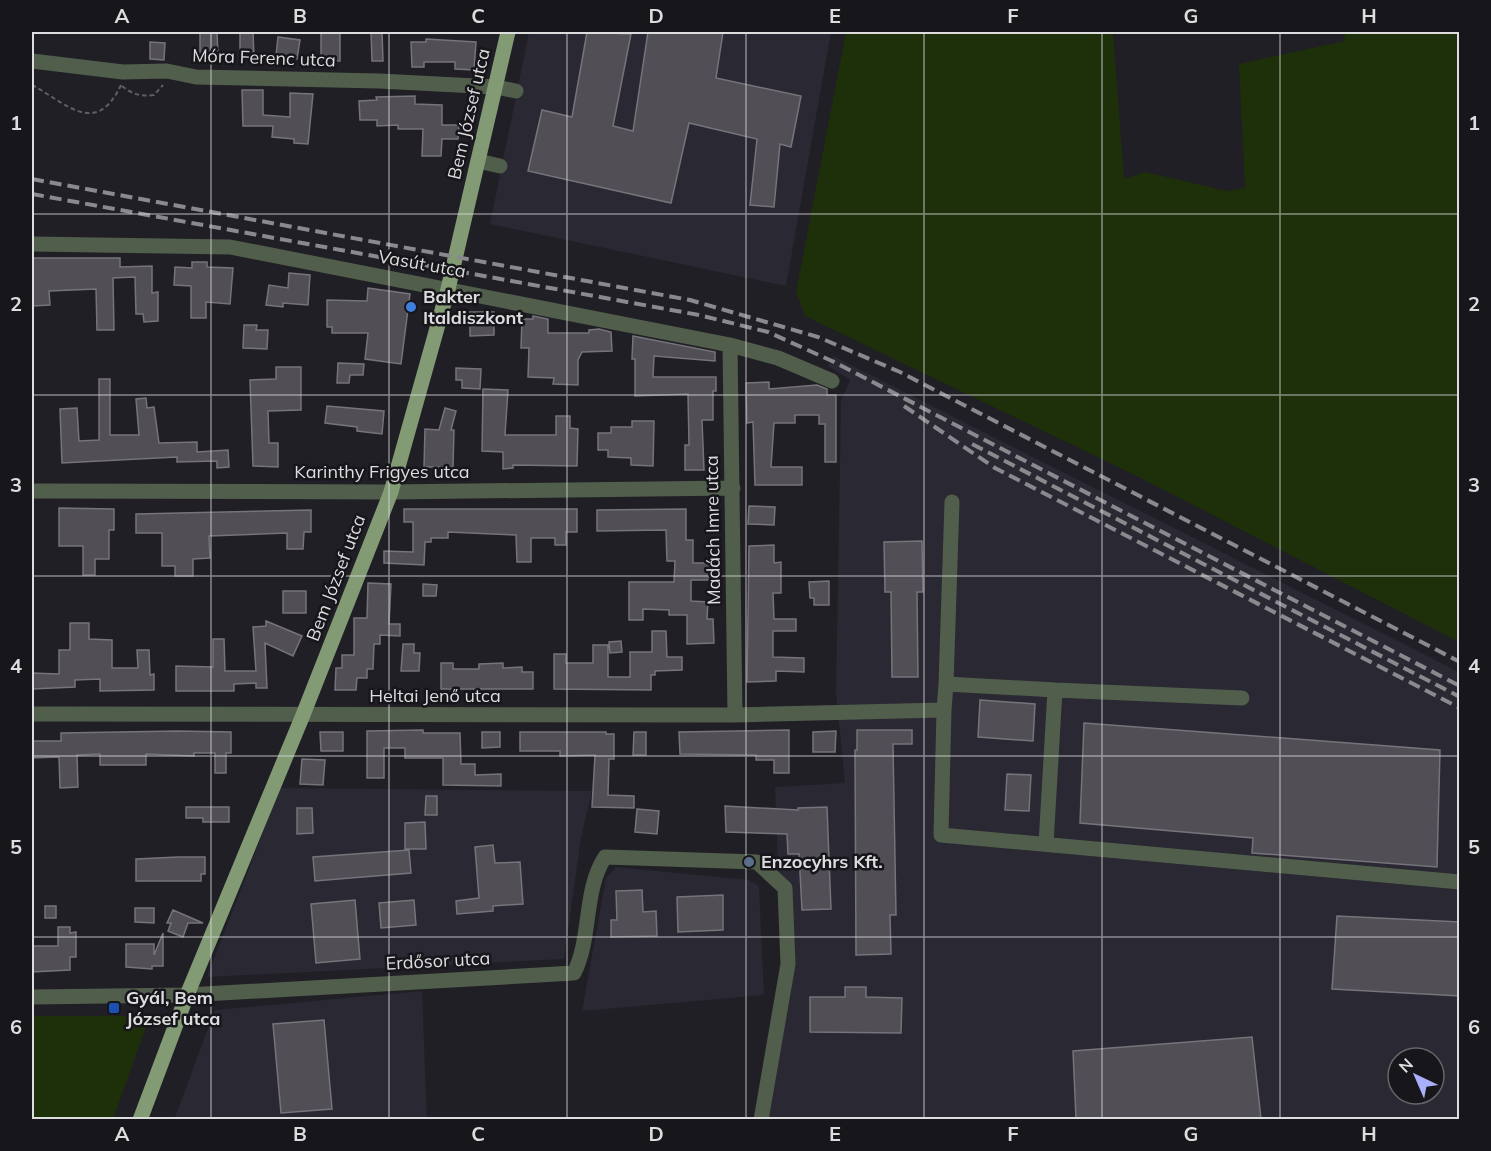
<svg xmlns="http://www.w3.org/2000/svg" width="1491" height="1151" viewBox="0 0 1491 1151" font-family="Mulish,sans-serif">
<rect width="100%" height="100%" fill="#201f25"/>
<path fill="#292833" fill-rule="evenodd" d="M529,32h302l-45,254 -296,-62z
M833,356l626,316v447l-698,1 21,-149 -7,-184 70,-4 -9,-90 5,-292 9,-21 -22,-14zM1398,1058h36v36h-36z
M280,788l312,3 -11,47 -17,121 -357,18z
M616,867l133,13 10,6 5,109 -182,16 24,-133z
M422,991l5,128 -253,1 41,-110z"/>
<path fill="#1d3009" d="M846,32h267l11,147 21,-7 82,19 18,-3 -6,-124 106,-23 -1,-9h115v610l-324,-167 -330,-159 -9,-24z
M32,1016h118l-37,103h-81z"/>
<path fill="#514f55" stroke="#76737a" stroke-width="1.5" d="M200,32h17l1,22 -18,1z
M240,32h13l1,25h-14z
M321,32h19v29l-19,-1z
M371,32h11l1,29h-11z
M587,32l44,2 -18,92 20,5 15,-99h75l-7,46 85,18 -10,51 -11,-3 -6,63 -24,-2 7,-66 -68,-16 -18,80 -143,-32 14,-61 30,7z
M278,37l22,3 -3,19 -21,-3z
M426,39l50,3 -2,28 -19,-1v-7h-31v5h-12l-1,-25h15z
M150,42l15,1 -1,17 -14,-1z
M242,90h21v25l27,2v-24l23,1 -5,50 -14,-1v-4l-22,-2 1,-11h-30z
M415,96v8l27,1v20h17l-1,14h-16l-1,17h-19l1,-27h-25v-4l-21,1v-6h-17l-1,-19 18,-1 -1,-3z
M32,258h88v9l32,-1v27l6,-1v29l-14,1 -1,-8h-7l-1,-37 -22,1 1,52h-17l-1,-41 -47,2 1,14 -18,1z
M192,262h15v5l26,1 -3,36 -24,-2v16h-15v-32l-17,-1 1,-18 17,1z
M289,273l21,2 -2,30 -25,-2v4l-17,-2 3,-20 19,3z
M368,288l42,6 -9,70 -36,-5 3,-26h-36v-6h-5v-27l40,1z
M470,312h24v23l-24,1z
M533,316l15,3v14h41v-3l10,-1 12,3 1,19 -30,1 -4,8v25l-25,-1 1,-6 -26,-1 1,-29h-8l1,-29h11z
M244,325h13l-1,5h12l-1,19 -24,-1z
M633,336l82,16v9l-61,-5 -1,21h63v14h-3v29h-11l2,50h-19v-25h4l-1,-51 -53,2v-37h-3z
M338,363l26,1 -1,11h-13l-1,8h-12z
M276,367h25v43l-33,1 1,32h9v24l-25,-1 -3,-86 26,-1z
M456,368l25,1 -1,20 -18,-1v-8h-6z
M99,379h11v56h29l-3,-36 10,-1 1,10 7,-1 5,36 38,-1v10l31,-2 1,17 -12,1v-7l-40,1v-5l-115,6 -2,-54 17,-1 2,33 20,-1z
M769,382v7l48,-4 10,4v6h9v67h-11v-38h-6v-9h-24v8h-21l-3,44h31v18h-47l-2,-63 -6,1 -1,-40z
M483,389l25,1 -3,45h51v-19h14v12l8,1 -1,37 -64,-1v3l-10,1v-17l-21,-1z
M327,406l57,5 -2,23 -25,-3v-4l-32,-4z
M445,408l11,3 -5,19h3l-1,37h-29l1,-38 14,1z
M632,421h22l-1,45 -22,-1v-7l-23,-1v-7h-10v-17h13v-6h21z
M749,506l26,1 -1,18 -26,-1z
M59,508l55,1v21h-5v29h-14v16h-12v-29h-24z
M404,509h173v23h-11v13h-11v-7h-24v24h-14l-1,-27 -68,-3v6h-17v4h-6l-1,23 -40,-2v-12l29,1v-30h-9z
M686,509v31h7v23h16v17h-18v21l17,1 -1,17h6l1,24 -27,1v-29h-18v-5l-26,-1v11h-14v-38h45l1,-21h-8l-1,-31 -69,1v-21z
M311,510v22h-7l-1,17h-16v-16l-78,3 1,22 -17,1v17h-18v-10h-13v-33h-26v-19z
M922,541l1,51h-6l1,85h-26l-1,-85h-6l-1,-50z
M774,545v18l7,-1v31h-8l1,26h22v12h-23v26l31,1v14l-28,-1v10l-29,1 2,-136z
M829,581v24h-15v-7h-4l-1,-16z
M368,583l23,1 -2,40h11v12l-20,-1v9h-6l-1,25h-6v9h-10l-1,12h-21l1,-22h6v-13h12v-37h13z
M423,584l14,1 -1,11h-13z
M283,591h23v22h-23z
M266,621l36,15 -9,20 -28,-13 2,45h-11v-5l-22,1v7h-58v-25l37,1v-28h11l1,32h31l-3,-44 13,-1z
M70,623h19v16l23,1v28h26l-1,-18h12l1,25 4,-1v16l-54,1v-12l-25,1v7l-43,2v-16l27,1v-24h11z
M652,631h14l1,26h15v13l-27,1v4h-4v15l-97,-1v-35h12v9h27v-18h15v32h22v-25h22z
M621,641l1,11 -12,1 -1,-11z
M403,644h11v9h6l-1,18h-18z
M441,663h12v6h26v-5l24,-1v5l19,-1v5h11v17h-92z
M980,700l55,4 -2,37 -55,-4z
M1084,723l356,27 -3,117 -185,-14 1,-15 -173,-15z
M423,730v3h37l1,31h14v11l26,-1v12l-58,-1v-27h-38v-10h-21v30h-17v-47z
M789,730v43h-15v-13h-18v-5l-76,-1 -1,-22z
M857,730h55v14h-19l3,171h-6l1,39 -35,1 -1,-205h2z
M177,731l54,1v21h-5v20h-11v-20h-21v3l-48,-2v11h-46v-11l-23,1 1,32 -18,1 -1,-31 -27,1v-17h29v-8z
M836,731l-1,21h-22v-20z
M320,732h23v19h-22z
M482,732h18v15l-18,1z
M520,732h86v2h8v25h-5l-1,36 26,1v12l-42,-1 3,-52 -35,1v-5h-40z
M634,732h12v23h-13z
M302,759l23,1 -2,25 -23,-1z
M1007,774l24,1 -2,36 -24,-1z
M426,796h11v19h-12z
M725,806l73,4v-2l29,-1 4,102 -29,1 -3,-56h-11l-1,-20 -61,-2z
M186,807h43v15h-26v-4h-17z
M297,808h15l1,25 -16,1z
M637,809l22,2 -2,23 -22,-2z
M425,822l1,27h-21v-26z
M493,845l2,18 25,-1 3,42 -30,2v5l-36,3 -1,-13 23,-3 -4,-51z
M409,850l2,23 -96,8 -2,-24z
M178,857h27v17h-4v7h-65v-22z
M642,890l1,22 13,-1 1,25 -46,1v-17h6l-1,-29z
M723,895v35l-45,2 -1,-35z
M355,900l5,59 -44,4 -5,-59z
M414,900l2,25 -35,3 -2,-25z
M45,906h11v12h-11z
M135,908h19v15l-19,-1z
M173,910l30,13h-15l-5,14 -15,-6 3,-8h-4z
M1337,916l123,6v74l-128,-7z
M58,927h12v6l6,-1v25h-6v13l-38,2v-26h26z
M163,933v33h-11v3l-26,-2v-23h28v11z
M845,987h21v10l36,1 -1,35 -91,-1v-35h35z
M324,1020l8,89 -51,4 -8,-89z
M1252,1037l9,82h-185l-3,-68z"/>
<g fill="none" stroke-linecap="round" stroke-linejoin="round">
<path stroke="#5f5e63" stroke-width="2" stroke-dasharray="4.5 3" stroke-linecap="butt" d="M32,85c34,18 64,53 89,0
M122,86c10,8 19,11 32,9l9,-10"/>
<path stroke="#515e4b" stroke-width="15" d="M32,61l91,11 44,-1 29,6 183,4 117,6 20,4
M478,161l22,5
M32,244l198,3 500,98 48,13 54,23
M730,345l5,370
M32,491l359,1 342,-4
M946,684l6,-182
M1055,690l187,8
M944,710l2,-26 109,6 -9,154
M32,714l703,1 209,-5 -3,125 519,47
M32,997l155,-2 387,-22c18,-36 9,-82 31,-116l152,5 28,26 3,76 -27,156"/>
<path stroke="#829b74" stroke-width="15" d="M140,1120l47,-125 116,-280 88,-223 57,-203 60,-257"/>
<path stroke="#8a898e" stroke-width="4" stroke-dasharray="12 6" stroke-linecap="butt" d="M32,179l658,121 128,37 82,35 560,290
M32,194l667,121 69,17 64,29 628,325
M904,406l91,62 465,240
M972,444l488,253"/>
</g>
<path fill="none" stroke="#dddde0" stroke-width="1.5" stroke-opacity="0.55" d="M211,32v1088M389,32v1088M567,32v1088M746,32v1088M924,32v1088M1102,32v1088M1280,32v1088M32,214h1428M32,395h1428M32,576h1428M32,756h1428M32,937h1428"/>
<circle fill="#3f7fe0" stroke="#17161b" stroke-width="2" cx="411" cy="307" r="6"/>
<circle fill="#5c6f8a" stroke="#17161b" stroke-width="2" cx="749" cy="862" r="6"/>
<rect fill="#1a4fb4" stroke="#17161b" stroke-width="2" x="108" y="1002" width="12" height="12" rx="3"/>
<g text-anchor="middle" stroke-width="5" stroke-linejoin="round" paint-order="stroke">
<g font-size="18" fill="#dddde0" stroke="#17161b">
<text transform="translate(264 58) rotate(2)" y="6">Móra Ferenc utca</text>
<text transform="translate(469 114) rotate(-77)" y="6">Bem József utca</text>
<text transform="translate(422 264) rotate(10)" y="6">Vasút utca</text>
<text x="382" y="478">Karinthy Frigyes utca</text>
<text transform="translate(713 530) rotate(-91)" y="6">Madách Imre utca</text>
<text transform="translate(336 578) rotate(-69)" y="6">Bem József utca</text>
<text x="435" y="702">Heltai Jenő utca</text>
<text transform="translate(438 961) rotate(-3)" y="6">Erdősor utca</text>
</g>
<g font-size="18" font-weight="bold" fill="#dddde0" stroke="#17161b" text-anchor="start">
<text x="423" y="303">Bakter<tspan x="423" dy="21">Italdiszkont</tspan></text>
<text x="761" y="868">Enzocyhrs Kft.</text>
<text x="126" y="1004">Gyál, Bem<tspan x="126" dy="21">József utca</tspan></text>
</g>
</g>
<rect width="1491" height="1151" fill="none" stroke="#17161b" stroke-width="66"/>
<g transform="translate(1416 1076) rotate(316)"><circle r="28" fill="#17161b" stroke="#66666a" stroke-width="1.5"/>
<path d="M0-4.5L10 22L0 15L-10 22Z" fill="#a8b0fc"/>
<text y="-9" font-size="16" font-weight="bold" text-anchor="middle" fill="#dddde0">N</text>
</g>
<rect x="33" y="33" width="1425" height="1085" fill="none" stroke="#dddde0" stroke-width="2"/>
<g font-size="20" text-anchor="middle" font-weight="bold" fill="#dddde0">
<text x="122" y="23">A</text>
<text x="300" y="23">B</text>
<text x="478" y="23">C</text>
<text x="656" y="23">D</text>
<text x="835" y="23">E</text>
<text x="1013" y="23">F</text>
<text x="1191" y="23">G</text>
<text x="1369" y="23">H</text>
<text x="16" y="130">1</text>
<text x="1474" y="130">1</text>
<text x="16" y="311">2</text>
<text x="1474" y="311">2</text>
<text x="16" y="492">3</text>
<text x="1474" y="492">3</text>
<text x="16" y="673">4</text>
<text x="1474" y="673">4</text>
<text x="16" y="854">5</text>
<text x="1474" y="854">5</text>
<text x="16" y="1034">6</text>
<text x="1474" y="1034">6</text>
<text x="122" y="1141">A</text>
<text x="300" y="1141">B</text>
<text x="478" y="1141">C</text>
<text x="656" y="1141">D</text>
<text x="835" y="1141">E</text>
<text x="1013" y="1141">F</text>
<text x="1191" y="1141">G</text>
<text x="1369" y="1141">H</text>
</g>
</svg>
